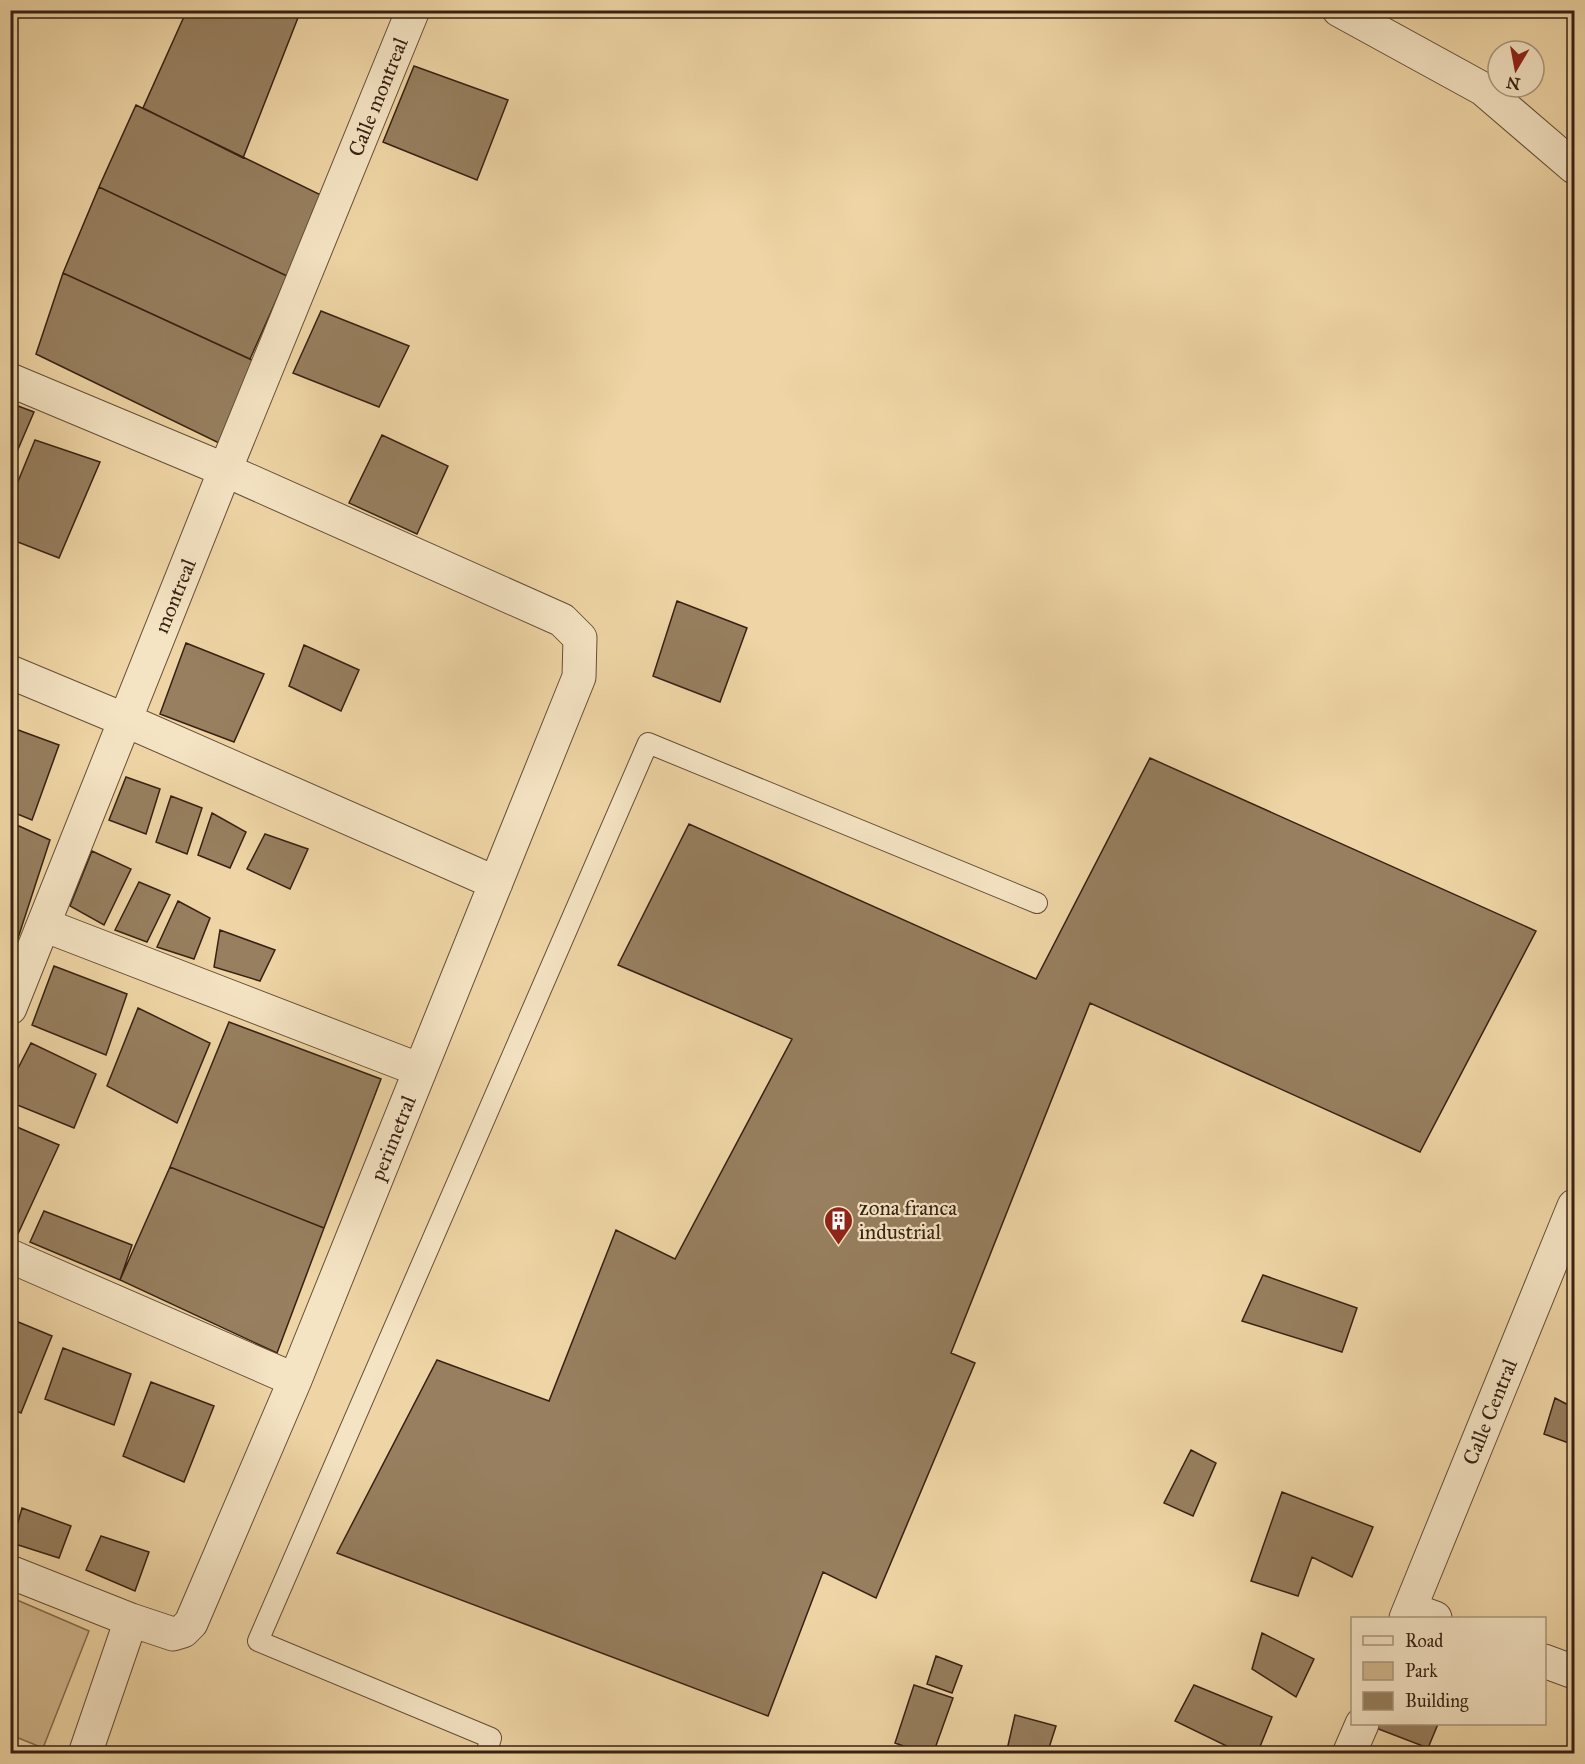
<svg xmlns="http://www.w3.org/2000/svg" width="1585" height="1764" viewBox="0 0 1585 1764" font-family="'IM FELL Great Primer',serif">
<rect width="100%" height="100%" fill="#efd5a5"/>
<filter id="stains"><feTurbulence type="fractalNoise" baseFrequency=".00333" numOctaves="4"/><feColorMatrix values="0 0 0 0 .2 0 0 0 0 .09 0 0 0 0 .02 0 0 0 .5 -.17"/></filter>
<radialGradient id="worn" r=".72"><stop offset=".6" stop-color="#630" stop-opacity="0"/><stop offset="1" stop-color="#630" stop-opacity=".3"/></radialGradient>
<path fill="#d0b68c" stroke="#846c50" stroke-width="1.5" d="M10,1597l79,34 -46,117 -32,-13z"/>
<path fill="#977f5f" stroke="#372114" stroke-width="1.5" d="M187,10h114l-58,148 -100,-50z
M414,66l94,34 -31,80 -94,-38z
M136,105l187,91 -36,80 -188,-89z
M99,187l188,89 -37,83 -187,-86z
M63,273l191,88 -35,82 -183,-89z
M321,311l88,35 -30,61 -86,-34z
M10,403l24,9 -24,56z
M382,435l66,31 -31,68 -68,-31z
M35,440l65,22 -41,96 -49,-19v-38z
M677,601l70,27 -27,74 -67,-26z
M186,643l78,31 -30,68 -74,-28z
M304,645l55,25 -18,41 -52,-25z
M10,727l49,18 -27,75 -22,-9z
M1150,758l386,173 -116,221 -330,-149 -139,350 24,10 -99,235 -53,-26 -55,144 -431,-163 100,-193 112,41 67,-171 59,29 117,-220 -174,-74 71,-141 347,155z
M126,777l34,12 -14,45 -37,-14z
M171,796l31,12 -15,46 -31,-12z
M212,813l34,19 -16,36 -32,-13z
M10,822l40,18 -33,101 -7,-2z
M265,834l43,15 -18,40 -43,-20z
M92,851l39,18 -27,56 -34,-19z
M139,882l31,13 -23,47 -32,-12z
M178,901l32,17 -16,41 -37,-12z
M220,930l55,20 -15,31 -46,-14z
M54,966l73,28 -21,61 -74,-30z
M138,1008l72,35 -33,80 -70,-37z
M229,1022l152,57 -57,149 -154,-61z
M31,1043l65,31 -22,54 -64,-26v-18z
M10,1124l49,21 -42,91 -7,-4z
M170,1167l154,61 -47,125 -157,-73z
M44,1211l88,34 -12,35 -90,-38z
M1263,1275l94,33 -15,44 -100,-31z
M11,1319l41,17 -31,77 -11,-5z
M63,1348l68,26 -17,51 -69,-26z
M151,1382l63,24 -30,76 -61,-26z
M1555,1398l19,10v37l-30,-11z
M1191,1450l25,13 -23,53 -29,-13z
M1282,1492l91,35 -21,50 -40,-20 -14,39 -47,-15z
M22,1508l49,18 -12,32 -47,-15z
M101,1536l48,16 -14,39 -49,-21z
M1262,1633l52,26 -18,38 -44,-28z
M936,1656l26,10 -10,27 -25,-9z
M914,1685l39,13 -20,56h-7l-31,-11z
M1194,1685l78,32 -15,37h-14l-68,-33z
M1015,1715l41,11 -9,28h-41z
M1377,1724h61l-10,24 -52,-20z"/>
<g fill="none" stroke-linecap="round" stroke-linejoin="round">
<defs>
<path id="service" d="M486,1754l5,-16 -233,-97 390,-898 389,160"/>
<path id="minor" d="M1339,10l144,79 91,78
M10,380l215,90 337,150 18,18 -1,39 -284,703 -104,243 -8,8 -10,3 -42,-14 -121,-48
M10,672l115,48 371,163
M44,925l376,145
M10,1008l215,-538 188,-460
M10,1256l285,124
M1410,1609l25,9
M1406,1618l168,-412
M1544,1661l30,11
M85,1754l46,-134
M1349,1754l13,-30"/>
</defs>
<use href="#service" stroke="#654e38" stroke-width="22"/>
<use href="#minor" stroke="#654e38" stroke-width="35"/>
<use href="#service" stroke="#f5e4c4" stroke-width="20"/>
<use href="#minor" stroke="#f5e4c4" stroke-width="33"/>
</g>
<defs>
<symbol id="building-pin" viewBox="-11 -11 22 30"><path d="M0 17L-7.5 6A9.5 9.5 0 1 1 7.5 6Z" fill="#8f2418" stroke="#f5e4c4"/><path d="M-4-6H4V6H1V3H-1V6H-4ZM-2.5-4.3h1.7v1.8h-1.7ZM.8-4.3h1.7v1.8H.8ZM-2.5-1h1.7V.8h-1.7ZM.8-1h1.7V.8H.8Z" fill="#fff"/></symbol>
</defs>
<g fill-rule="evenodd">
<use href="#building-pin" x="822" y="1204" width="33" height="45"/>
</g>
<g text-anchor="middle" stroke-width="4.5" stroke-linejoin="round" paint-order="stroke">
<g font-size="21" fill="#372114" stroke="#f5e4c4">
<text transform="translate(378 97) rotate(-68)" y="7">Calle montreal</text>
<text transform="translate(175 596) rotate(-68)" y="7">montreal</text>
<text transform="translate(393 1138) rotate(-68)" y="7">perimetral</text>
<text transform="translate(1490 1412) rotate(-68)" y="7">Calle Central</text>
</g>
<g font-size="21" fill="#372114" stroke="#f5e4c4" text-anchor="start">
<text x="859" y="1215">zona franca<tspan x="859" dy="24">industrial</tspan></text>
</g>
</g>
<rect width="1585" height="1764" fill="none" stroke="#efd5a5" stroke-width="36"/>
<rect x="12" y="12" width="1561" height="1740" fill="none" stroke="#372114" stroke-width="3"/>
<rect x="18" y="18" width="1549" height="1728" fill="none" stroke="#372114" stroke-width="1.5"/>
<rect x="1351" y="1617" width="195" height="108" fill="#f5e4c4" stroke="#a9967e" stroke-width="1.5"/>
<rect x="1363" y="1636" width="30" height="9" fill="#f5e4c4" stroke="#a9967e" stroke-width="1.5"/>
<text x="1405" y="1647" font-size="18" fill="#372114">Road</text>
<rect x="1363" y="1662" width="30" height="18" fill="#d0b68c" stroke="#a9967e" stroke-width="1.5"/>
<text x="1405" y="1677" font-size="18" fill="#372114">Park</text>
<rect x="1363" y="1692" width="30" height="18" fill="#977f5f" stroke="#a9967e" stroke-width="1.5"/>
<text x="1405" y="1707" font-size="18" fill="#372114">Building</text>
<g transform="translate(1516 69) rotate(190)"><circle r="28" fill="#f5e4c4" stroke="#a9967e" stroke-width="1.5"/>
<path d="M0-4.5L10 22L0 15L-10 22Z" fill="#8f2418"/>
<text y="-9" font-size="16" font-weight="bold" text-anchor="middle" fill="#372114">N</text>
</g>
<rect width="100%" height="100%" filter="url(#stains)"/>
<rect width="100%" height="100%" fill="url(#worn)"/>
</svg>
